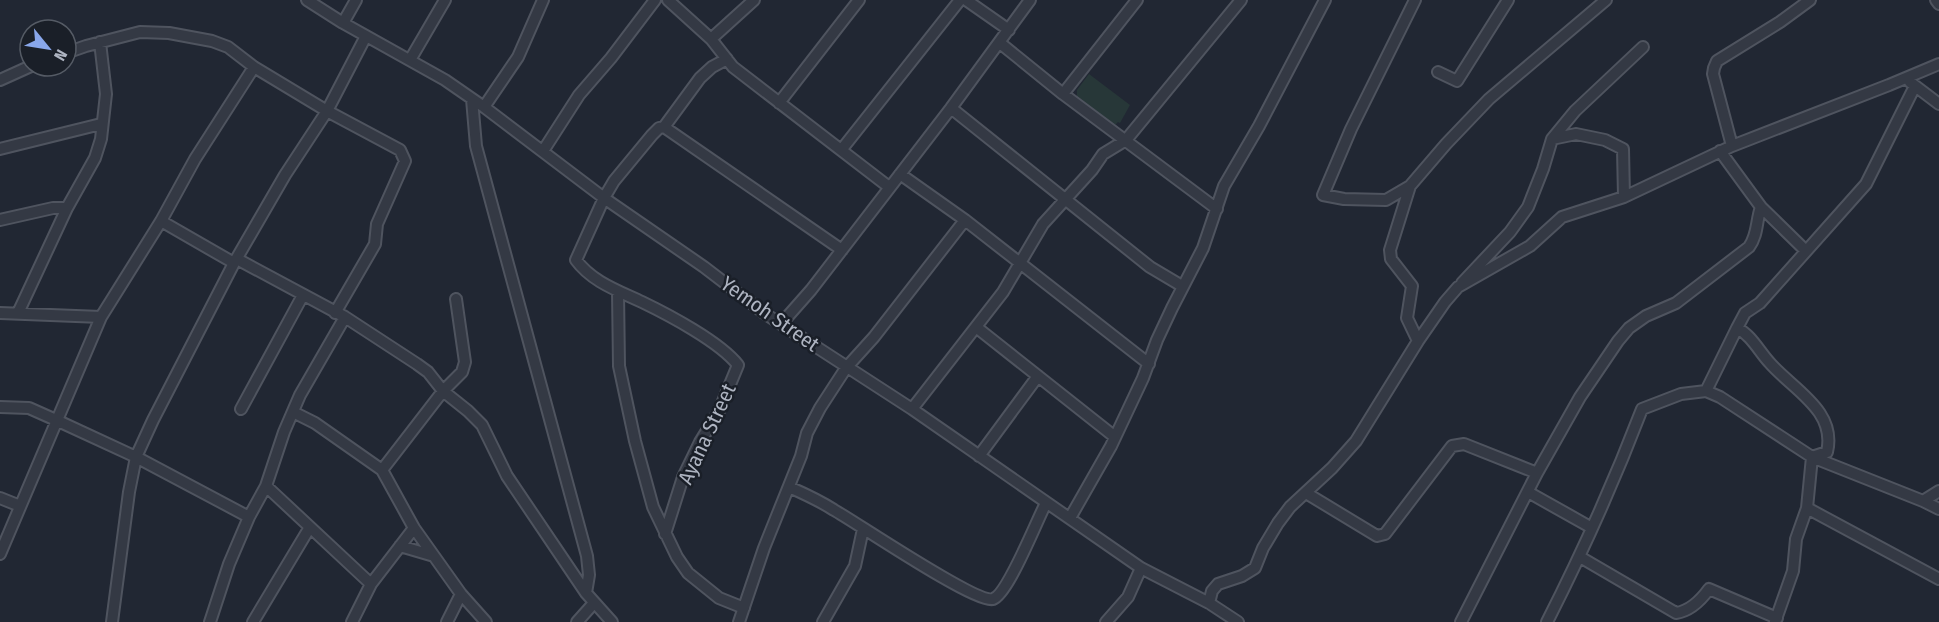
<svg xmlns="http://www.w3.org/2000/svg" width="1939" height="622" viewBox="0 0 1939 622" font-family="'Fira Sans Condensed',sans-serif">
<rect width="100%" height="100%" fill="#212733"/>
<path fill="#273738" d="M1089,74l41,31 -10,18 -2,-1 -3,3 -38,-29v-6z"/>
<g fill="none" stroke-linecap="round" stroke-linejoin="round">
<defs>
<path id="minor" d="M307,0l36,23 102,57 39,27 120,91 100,69 60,46 148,96 229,159 68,35 29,19
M668,0l43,39 22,28 156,120
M966,0l43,30
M1415,0l-64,129 -28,66 21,4 42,1 24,-14 36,-42 43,-45 117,-99
M1936,0l3,4
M343,23l13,-23
M711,39l43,-39
M1000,43l63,51 154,115
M66,53l20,-7 54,-14 29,1 43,8 16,6 26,20 73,44 73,39 5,11 -28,63 -2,20 -40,69
M410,60l35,-60
M1438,72l19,9 51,-81
M0,80l31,-14
M1910,82l29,22
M1063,94l74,-94
M472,99l4,47 111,410 2,19 -3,18
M779,103l80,-103
M484,107l34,-50 25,-57
M951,108l199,159 32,19
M664,127l178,123
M1552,139l24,-5 29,6 18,9 1,48
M1732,146l-19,-72 1,-6 3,-7 63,-39 30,-22
M0,149l101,-25
M842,149l118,-149
M543,151l36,-56 32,-37 44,-58
M1720,151l41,56 45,44
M900,174l65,46 184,144
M1410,186l-20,64 1,9 21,27 -5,32 11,23
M0,220l53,-12h14l28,-50 6,-19 5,-45 -6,-52
M161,221l73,42
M237,259l108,58 72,47 11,8 15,19 25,20 14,14 25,51 79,117 26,29
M1462,283l48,-51 18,-25 15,-38 9,-30 23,-28 68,-64
M618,292l1,74 16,75 18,66 24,50 11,16 31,25 25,10
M456,299l9,63 -3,10 -19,19 -61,79 32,58 47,66 25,28
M0,313l101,4
M18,313l49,-105
M781,324l30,-34 140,-182 79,-108
M976,327l139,110
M1737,328l8,-15 15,-10 106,-119 49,-98
M1706,391l31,-63c14,7 22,23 32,34 23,27 68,48 58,90l-15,5 -5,51 -11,31 -3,32 -18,51
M0,407l29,1 27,12 80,37 113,60
M241,409l62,-114
M912,409l91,-117 40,-68 49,-54 11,-16 23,-14 115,-140
M293,412l22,11 67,47
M979,456l59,-80
M266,486l105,98
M789,487c16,7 31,14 45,23 23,13 142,94 159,89 15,-5 44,-79 53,-96
M1528,492l64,36
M1306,493l71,43 8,-2 67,-88 12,-2 73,29
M0,498l20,8
M1923,501l16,-10
M1807,508l132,71
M1070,518l41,-72 32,-68 14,-38 15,-32 31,-60 21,-62 35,-60 66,-126
M665,534l18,-57 17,-35 19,-31 19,-46c-18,-23 -69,-50 -96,-63 -23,-11 -50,-20 -66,-42l28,-62 10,-17 38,-46 7,-7 5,-1 36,-49 12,-11 15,-8
M400,546l34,10
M0,554l101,-237 60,-96 34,-62 59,-92
M1580,557l96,56c14,-2 25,-13 33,-24l68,29
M1209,603l3,-12 6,-7 24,-8 13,-8 8,-20 15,-25 12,-16 42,-39 24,-27 62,-100 27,-39 13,-15 72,-41 32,-29 62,-20 108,-51 157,-61 50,-21
M112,622l17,-130 7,-35 17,-37 81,-157 51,-88 42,-64 39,-75
M210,622l19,-58 20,-47 17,-31 18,-54 16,-37 45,-78
M253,622l57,-95
M352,622l19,-38 43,-56
M447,622l14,-28
M577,622l17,-19
M739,622l25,-74 37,-92 6,-23 13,-25 26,-40 28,-31 91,-117
M823,622l32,-56 8,-37
M1106,622l22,-25 13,-29
M1461,622l76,-149 43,-76 38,-56 11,-13 17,-12 30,-13 73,-56c9,-12 7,-26 12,-40
M1547,622c35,-69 67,-140 95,-213l39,-15 25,-3 14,6 92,60 111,44 16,8"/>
</defs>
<use href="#minor" stroke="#4f545f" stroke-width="14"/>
<use href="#minor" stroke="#343944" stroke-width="10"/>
</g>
<g text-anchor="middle" stroke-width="5" stroke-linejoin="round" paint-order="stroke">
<g font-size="21" fill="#aeb4c1" stroke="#1a1f28">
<text transform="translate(770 314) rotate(35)" y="7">Yemoh Street</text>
<text transform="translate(707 434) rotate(-65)" y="7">Ayana Street</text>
</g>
</g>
<g transform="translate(48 48) rotate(120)"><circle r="28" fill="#1a1f28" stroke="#555b65" stroke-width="1.5"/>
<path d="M0-4.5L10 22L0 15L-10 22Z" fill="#89a7eb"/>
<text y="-9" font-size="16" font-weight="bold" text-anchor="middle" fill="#aeb4c1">N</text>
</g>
</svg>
